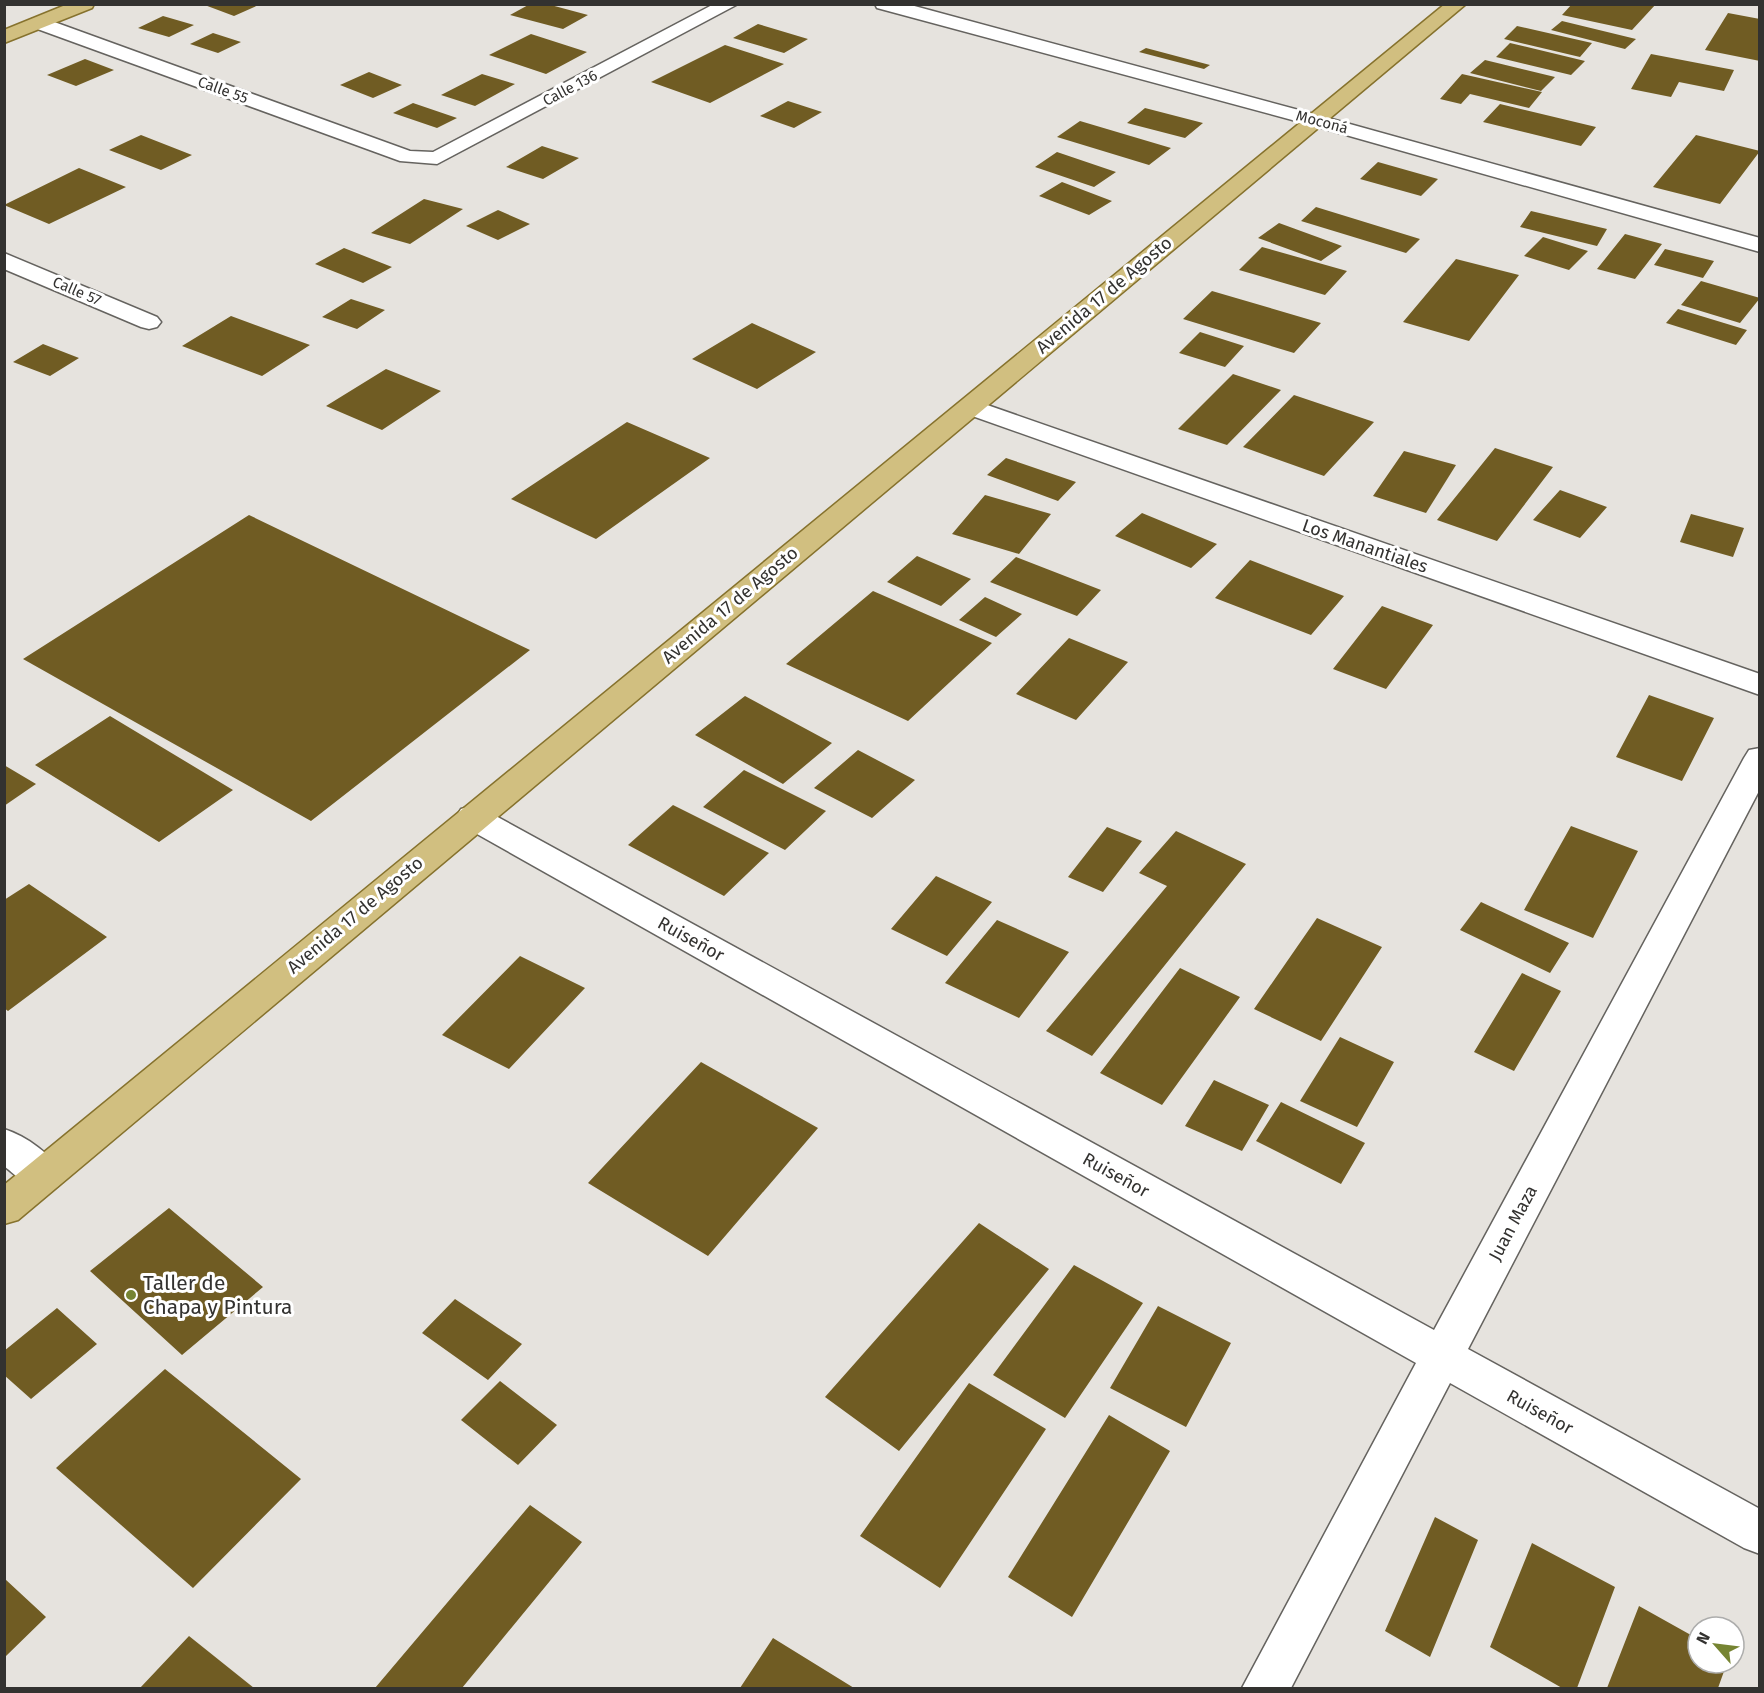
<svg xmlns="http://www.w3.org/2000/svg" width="1764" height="1693" viewBox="0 0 1764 1693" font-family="'Fira Sans',sans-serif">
<rect width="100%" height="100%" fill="#e6e3de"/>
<path fill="#705c23" d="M202,4h59l-27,12z
M530,4h17l41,11 -25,14 -53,-14z
M1572,4h84l-24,26 -70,-15z
M1728,13l32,6v42l-55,-11z
M163,16l31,9 -25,12 -31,-9z
M1562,21l74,18 -11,10 -74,-19z
M758,24l50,15 -24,14 -51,-15z
M1517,26l75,17 -12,14 -76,-18z
M213,33l28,9 -23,11 -28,-9z
M531,34l56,18 -41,22 -57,-19z
M1510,43l75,18 -14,14 -75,-18z
M725,45l59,19 -74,39 -59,-21z
M1146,48l64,17 -6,4 -65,-17z
M1651,54l83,16 -10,21 -45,-9 -8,15 -40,-8z
M85,59l29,11 -38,16 -29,-11z
M1485,60l70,17 -14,14 -71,-18z
M369,72l33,13 -29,13 -33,-13z
M482,74l33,10 -40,22 -34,-11z
M1462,74l80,18 -13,16 -59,-14 -9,10 -21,-5z
M788,101l34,11 -28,16 -34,-12z
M413,103l44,15 -20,10 -44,-15z
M1500,104l96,23 -15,19 -98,-24z
M1145,108l58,15 -18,15 -58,-15z
M1080,121l91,27 -22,17 -92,-28z
M141,135l51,20 -31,15 -52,-20z
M1696,135l64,16 -40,53 -67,-17z
M542,146l37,12 -36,21 -37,-12z
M1057,152l59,20 -22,15 -59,-20z
M1378,162l60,17 -17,17 -61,-17z
M79,168l47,19 -77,37 -45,-19z
M1062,182l50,19 -23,14 -50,-19z
M424,199l39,10 -53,35 -39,-11z
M1316,207l104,32 -14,14 -105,-32z
M498,210l32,14 -32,16 -32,-14z
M1531,211l76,18 -10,17 -77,-19z
M1279,223l63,23 -21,15 -63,-23z
M1625,234l37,10 -27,35 -38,-10z
M1543,237l45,14 -19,19 -45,-14z
M1262,247l85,24 -22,24 -86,-25z
M344,248l48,19 -29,16 -48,-19z
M1665,249l49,12 -11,17 -49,-13z
M1456,259l63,16 -50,66 -66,-19z
M1701,281l59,17 -20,25 -59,-18z
M1212,291l109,32 -27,30 -111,-34z
M351,299l34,11 -28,19 -35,-12z
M1678,309l69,21 -11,15 -70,-22z
M231,316l79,29 -48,31 -80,-30z
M752,323l64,29 -59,37 -65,-30z
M1200,332l44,14 -19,21 -46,-14z
M43,344l36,14 -29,18 -37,-14z
M386,369l55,22 -59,39 -56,-24z
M1233,374l48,16 -54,55 -49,-16z
M1294,395l80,27 -50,54 -81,-29z
M627,422l83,36 -114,81 -85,-40z
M1495,448l58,19 -56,74 -60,-21z
M1404,451l52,14 -30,48 -53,-17z
M1006,458l70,24 -18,19 -71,-26z
M1560,490l47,17 -27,31 -47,-18z
M985,495l66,19 -32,40 -67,-20z
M1142,513l75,31 -26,24 -76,-32z
M1691,514l53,14 -11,29 -53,-15z
M249,515l281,135 -219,171 -288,-162z
M917,556l54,23 -30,27 -54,-24z
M1016,557l85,33 -24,26 -87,-34z
M1250,560l94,36 -33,39 -96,-37z
M873,591l119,52 -84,78 -122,-57z
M985,597l37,17 -26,23 -37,-17z
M1382,606l51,19 -47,64 -53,-20z
M1069,638l59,24 -52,58 -60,-26z
M1649,695l65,23 -32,63 -66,-24z
M745,696l87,47 -49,41 -88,-49z
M110,716l123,74 -74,52 -124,-77z
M858,750l57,30 -43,38 -58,-30z
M4,765l32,19 -32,22z
M744,770l82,41 -41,39 -82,-43z
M673,805l96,48 -45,43 -96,-51z
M1571,826l67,25 -45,87 -69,-28z
M1107,827l35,14 -39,51 -35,-15z
M1176,831l70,33 -154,192 -46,-25 121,-145 -28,-13z
M936,876l56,26 -45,54 -56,-27z
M29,884l78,53 -99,74 -4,-3v-108z
M1481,902l88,41 -19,30 -90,-43z
M1317,918l65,29 -61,94 -67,-32z
M997,920l72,32 -50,66 -74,-35z
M520,956l65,32 -76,81 -67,-34z
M1180,968l60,29 -78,108 -62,-32z
M1522,973l39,18 -47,80 -40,-19z
M1340,1037l54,25 -37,65 -57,-26z
M701,1062l117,66 -110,128 -120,-73z
M1214,1080l55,25 -27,46 -57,-25z
M1281,1102l84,41 -24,41 -85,-43z
M169,1208l94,79 -81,68 -92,-84z
M979,1223l70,46 -150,182 -74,-54z
M1074,1265l69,38 -78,115 -72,-43z
M455,1299l67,45 -34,36 -66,-47z
M1158,1306l73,37 -45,84 -76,-39z
M57,1308l40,36 -66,55 -27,-24v-24z
M165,1369l136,110 -108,109 -137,-120z
M500,1381l57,44 -39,40 -57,-45z
M969,1383l77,46 -106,159 -80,-52z
M1109,1415l61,36 -98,166 -64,-40z
M530,1505l52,37 -120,146h-87z
M1435,1517l43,23 -48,117 -45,-26z
M1532,1543l83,44 -38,101h-15l-72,-41z
M5,1579l41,38 -41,40z
M1639,1606l59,33v24h29l-9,25h-111z
M189,1636l65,52h-114z
M773,1638l81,50h-114z"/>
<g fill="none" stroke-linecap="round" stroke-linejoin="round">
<defs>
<path id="minor" d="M714,4h24l-301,160 -37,-3 -368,-134 -2,-4 2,-4h14l364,132 23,1z
M875,4h32l414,112 439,122v14l-453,-128 -430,-116z
M4,253l153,64 4,5 -4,5 -8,2 -8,-2 -137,-58z
M970,399l790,275v21l-799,-283 -4,-5 4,-5z
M1760,748v41l-292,560 292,160v45l-16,-6 -294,-165 -159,305h-49l174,-325 -955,-538 -5,-8 5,-8 11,-3 11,3 951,521 310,-572 5,-8z
M4,1129c22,7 49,26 59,46l-5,11c-25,9 -35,-5 -54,-20z"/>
<path id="major" d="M68,4h26l-2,4 -88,35v-13z
M1445,4h21l-1448,1216 -14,4v-39z"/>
</defs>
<use href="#minor" stroke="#65635f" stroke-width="3"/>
<use href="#major" stroke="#86722d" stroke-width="3"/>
<use href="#minor" fill="#fff" fill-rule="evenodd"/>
<use href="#major" fill="#d1bf80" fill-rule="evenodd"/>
</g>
<circle fill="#768432" stroke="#fff" stroke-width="2" cx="131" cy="1295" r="6"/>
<g text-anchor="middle" stroke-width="6" stroke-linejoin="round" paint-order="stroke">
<g font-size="15" fill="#333230" stroke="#fff">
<text transform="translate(570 88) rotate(-28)" y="5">Calle 136</text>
<text transform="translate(223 90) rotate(20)" y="5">Calle 55</text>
<text transform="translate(1322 122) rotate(15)" y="5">Moconá</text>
<text transform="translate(77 291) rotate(23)" y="5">Calle 57</text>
</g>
<g font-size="18" fill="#333230" stroke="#fff">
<text transform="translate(1104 295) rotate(-40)" y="6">Avenida 17 de Agosto</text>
<text transform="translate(1365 546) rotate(19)" y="6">Los Manantiales</text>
<text transform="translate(730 605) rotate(-40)" y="6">Avenida 17 de Agosto</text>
<text transform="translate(355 915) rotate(-40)" y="6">Avenida 17 de Agosto</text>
<text transform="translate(691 939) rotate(29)" y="6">Ruiseñor</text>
<text transform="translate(1116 1175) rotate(29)" y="6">Ruiseñor</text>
<text transform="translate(1513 1223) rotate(-62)" y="6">Juan Maza</text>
<text transform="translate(1540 1412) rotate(29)" y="6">Ruiseñor</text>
</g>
<g font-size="21" fill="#333230" stroke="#fff" text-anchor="start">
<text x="143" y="1290">Taller de<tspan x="143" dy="24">Chapa y Pintura</tspan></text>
</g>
</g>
<rect width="1764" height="1693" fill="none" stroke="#333230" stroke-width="12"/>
<g transform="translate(1716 1645) rotate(298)"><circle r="28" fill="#ffffff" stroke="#adadac" stroke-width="1.5"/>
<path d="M0-4.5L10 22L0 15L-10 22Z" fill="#768432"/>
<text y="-9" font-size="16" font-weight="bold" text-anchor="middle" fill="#333230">N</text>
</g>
</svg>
